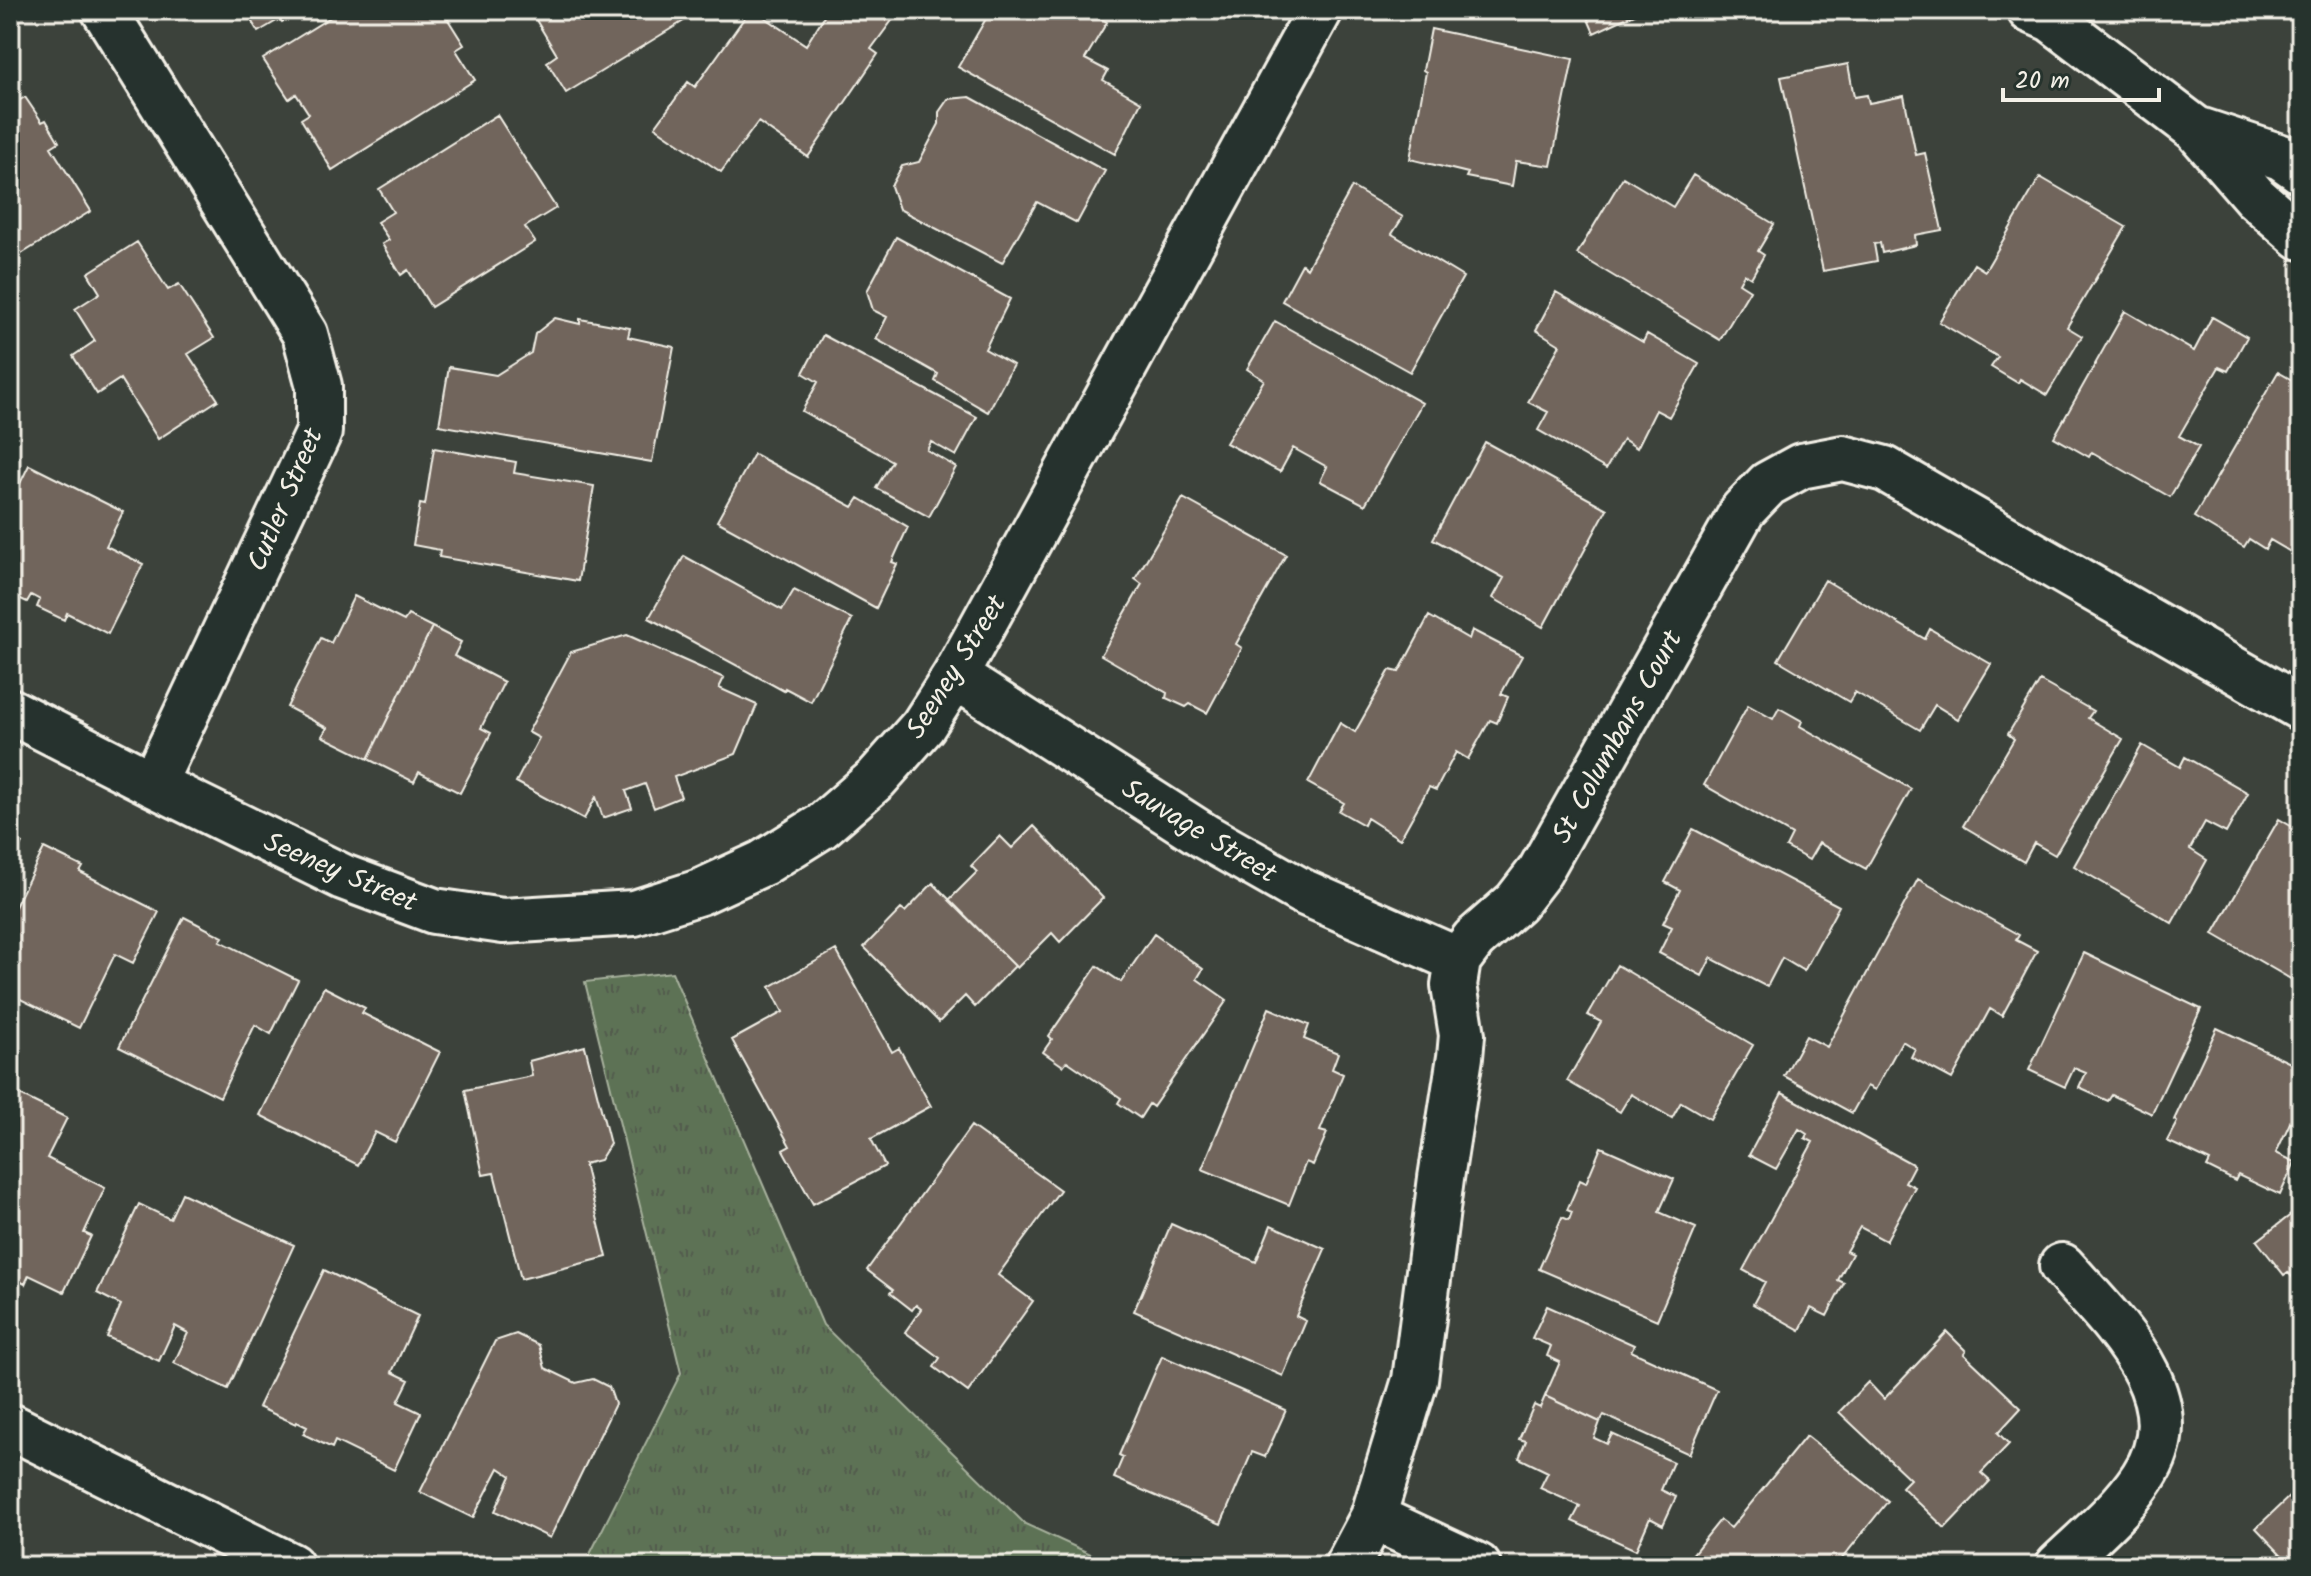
<svg xmlns="http://www.w3.org/2000/svg" width="2311" height="1576" viewBox="0 0 2311 1576" font-family="Kalam,sans-serif">
<defs>
<pattern id="grass-tufts" width="24" height="20" patternUnits="userSpaceOnUse" patternTransform="scale(2)"><rect width="24" height="20" fill="#5d7255"/><path d="M3 7l-1-3M5 7V3M7 7l1-3M15 17l-1-3M17 17v-4M19 17l1-3" fill="none" stroke="#525b4d"/></pattern>
</defs>
<rect width="100%" height="100%" fill="#3c423b"/>
<filter id="ink" filterUnits="userSpaceOnUse"><feTurbulence type="fractalNoise" baseFrequency=".0125" numOctaves="2"/><feDisplacementMap in="SourceGraphic" scale="16" xChannelSelector="R" yChannelSelector="G"/><feConvolveMatrix kernelMatrix="1 2 1 2 8 2 1 2 1" color-interpolation-filters="sRGB"/></filter>
<g filter="url(#ink)">
<path fill="url(#grass-tufts)" stroke="#a8b29e" stroke-width="2" d="M672,972l151,353 202,199 92,42h-533l97,-193 -96,-391z"/>
<path fill="#71655c" stroke="#f4f1e8" stroke-width="2" d="M245,10h57l-20,12 -2,-3 -22,13z
M342,10h100l22,35 -8,5 19,30 -143,90 -31,-51 8,-5 -13,-20 -7,5 -26,-40z
M530,10h152l5,9 -121,74 -19,-31 10,-7z
M750,10h4l52,35 22,-35 71,1 -28,38 7,5 -70,103 -50,-35 -37,50 -66,-45 33,-45 7,5z
M991,10h95l21,12 -22,37 23,12 -5,9 38,22 -26,52 -157,-87z
M1584,10h59l-49,23z
M1431,29l142,30 -22,107 -35,-5 -4,25 -46,-9 2,-4 -58,-14 16,-87 -3,-2z
M1848,64l6,33 13,-2 2,8 35,-7 12,59 9,-2 17,77 -27,5 1,10 -34,8 -2,-10 -6,1 3,17 -54,10 -42,-194z
M25,97l17,25 4,-2 13,22 -8,5 40,64 -81,50v-155z
M970,97l135,74 -28,52 -40,-21 -35,61 -103,-54 -8,-23 11,-20 17,-4 20,-38v-12l9,-13z
M497,115l59,93 -31,19 10,15 -104,65 -23,-37 -7,5 -19,-31 7,-4 -12,-18 16,-10 -14,-23z
M1693,175l81,49 -16,27 6,4 -13,23 -7,-4 -5,9 11,7 -30,50 -143,-86 46,-77 50,30z
M2040,177l86,50 -59,100 15,9 -35,59 -27,-16 -2,4 -27,-16 7,-10 -59,-35 35,-58 11,7z
M1352,187l51,30 -11,17 71,43 -53,95 -128,-71 20,-37 5,4z
M896,237l114,62 -25,50 28,16 -25,47 -53,-31 3,-7 -62,-35 11,-22 -14,-7 -6,-19z
M137,242l31,48 11,-6 35,54 -26,16 30,46 -60,39 -38,-60 -23,15 -24,-38 22,-15 -20,-32 25,-16 -12,-20z
M1556,292l87,50 4,-8 52,30 -30,53 -13,-7 -19,38 -14,-9 -17,30 -68,-39 10,-18 -20,-10 32,-57 -24,-15z
M2125,311l69,40 18,-34 35,20 -19,34 -9,-4 -40,69 20,11 -29,50 -78,-45 -3,5 -35,-20z
M555,318l25,6v-5l50,9 -2,9 46,10 -22,115 -213,-37 10,-58 47,8 35,-22 4,-19z
M1275,321l147,82 -57,102 -45,-24 7,-14 -34,-19 -13,24 -54,-29 38,-63 -17,-11z
M823,335l154,82 -21,39 -25,-14 -4,8 29,17 -27,50 -53,-29 16,-27 -90,-50 16,-29 -15,-9z
M2278,372l23,13v173l-31,-18 -5,9 -16,-10 -5,8 -50,-30z
M1485,442l122,67 -64,118 -50,-29 11,-20 -71,-39z
M434,448l82,14 -2,11 80,13 -16,95 -139,-24 1,-7 -27,-5 7,-41 5,1z
M754,454l99,53 6,-9 49,29 -16,35 5,2 -21,44 -159,-87z
M29,465l94,47 -17,34 37,18 -35,70 -41,-21 -3,7 -27,-13 3,-7 -9,-5 -4,7 -17,-8v-90z
M1183,498l103,57 -50,89 6,4 -35,65 -17,-9 -4,3 -20,-9 1,-5 -66,-38 41,-71 -7,-5z
M684,556l98,54 12,-20 58,29 -41,83 -26,-14 -1,3 -135,-73z
M1825,580l100,59 5,-10 61,35 -33,55 -23,-14 -15,25 -65,-38 -6,10 -71,-42z
M354,596l50,25 4,-6 24,12 -64,132 -46,-23 5,-8 -40,-21 34,-69 10,5z
M1429,616l40,23 3,-9 50,26 -21,38 7,3 -11,26 -7,-3 -22,39 -12,-7 -20,38 -7,-3 -29,52 -33,-21 -3,7 -25,-14 5,-8 -36,-20 32,-60 15,9 35,-62 9,2z
M432,627l29,15 -7,14 50,26 -23,46 10,5 -31,60 -41,-21 -5,10 -46,-23z
M627,635l97,43 -5,10 38,17 -21,49 -62,23 7,20 -27,11 -9,-24 -19,7 6,17 -29,10 -7,-21 -12,22 -68,-37 23,-44 -11,-6 43,-80z
M2040,681l53,30 -5,7 35,21 -68,116 -21,-12 -10,19 -61,-36 51,-87 -6,-5z
M1748,705l25,14 6,-11 23,13 -2,5 111,63 -45,80 -47,-26 -10,17 -23,-13 6,-12 -88,-50z
M2142,745l38,22 5,-10 63,36 -22,40 -21,-11 -15,27 17,11 -35,63 -98,-57z
M2279,819l22,13v153l-88,-51z
M1034,826l69,72 -43,44 -8,-9 -35,35 -68,-68 28,-28 -6,-6 29,-30 12,12z
M1693,829l146,77 -35,65 -22,-13 -15,29 -56,-29 -9,18 -43,-23 13,-26 -9,-4 17,-33 -15,-8z
M10,838l12,5 -12,25z
M44,848l39,19 -3,5 79,40 -26,51 -18,-9 -36,74 -69,-34v-77z
M1918,879l101,56 -3,5 21,11 -35,65 -12,-7 -38,70 -41,-22 4,-8 -13,-8 -27,49 -8,-4 -15,27 -68,-37 22,-40 21,11z
M933,883l82,83 -40,41 -10,-11 -26,26 -75,-75 37,-38 4,3z
M184,917l39,20 -3,4 78,39 -27,54 -16,-9 -35,72 -101,-50z
M1154,934l49,35 -6,10 30,21 -74,107 -4,-3 -9,14 -22,-15 3,-5 -54,-37 -4,5 -20,-14 9,-13 -3,-3 48,-70 24,16z
M836,950l56,102 7,-4 32,58 -60,33 14,27 -72,38 -30,-54 7,-4 -58,-106 51,-28 -13,-25z
M2084,953l117,56 -49,105 -40,-19 -4,6 -29,-13 7,-15 -12,-5 -9,19 -36,-17z
M1617,965l136,80 -43,74 -29,-17 -9,16 -41,-24 -11,18 -53,-31 34,-59 -13,-7z
M324,987l41,21 -3,5 78,39 -45,90 -20,-10 -17,33 -98,-50z
M1269,1008l40,17 -5,14 34,14 -6,16 11,5 -23,57 7,2 -14,32 -7,-3 -17,43 -87,-36z
M2217,1028l84,40v31l-25,54 19,9 -15,33 -42,-20 -3,6 -28,-14 3,-6 -43,-20 10,-19 -3,-2z
M585,1046l25,98 -10,16 -16,4 23,93 -86,22 -27,-106 -11,2 -18,-85 67,-14 -3,-15z
M10,1090l57,28 -20,40 58,30 -21,45 7,3 -27,56 -35,-17 -4,9 -15,-8z
M1782,1093l132,72 -9,17 10,5 -29,54 -26,-14 -14,24 6,3 -14,26 6,3 -17,33 -16,-8 -11,22 -47,-26 12,-22 -22,-12 70,-128 -8,-4 2,-4 -8,-5 -23,40 -27,-14z
M971,1126l89,64 -62,85 35,26 -65,91 -34,-25 6,-9 -35,-26 16,-23 -5,-4 -4,5 -22,-17 3,-3 -26,-20z
M1601,1147l73,32 -15,33 37,16 -39,92 -118,-51 23,-52 7,3 3,-8 -5,-2 13,-30 6,3z
M182,1193l112,52 -66,144 -54,-26 14,-30 -13,-7 -16,35 -52,-24 14,-32 -24,-12 42,-89 31,15z
M2301,1207v81l-13,-16 -4,3 -27,-34z
M1171,1224l85,38 15,-37 54,24 -29,67 10,5 -23,55 -149,-65z
M324,1270l94,46 -26,56 17,8 -11,22 23,11 -27,57 -59,-29 -3,7 -29,-14 4,-7 -10,-5 -1,2 -38,-17z
M1547,1306l87,39 -3,6 86,39 -28,64 -85,-39 -4,7 -55,-26 15,-34 -13,-6 4,-10 -19,-8z
M1947,1332l19,19 -2,3 57,54 -23,25 11,11 -28,29 9,8 -45,47 -43,-41 8,-8 -71,-67 29,-30 16,17z
M516,1334l23,11 6,23 31,15 17,-4 16,8 6,17 -65,134 -55,-27 16,-35 -12,-8 -26,50 -53,-26 75,-151z
M1162,1356l124,54 -21,47 -13,-5 -31,72 -107,-46 9,-21 -4,-2z
M1545,1396l55,26 -6,16 13,6 5,-10 61,28 -12,28 15,7 -13,28 -13,-7 -14,32 -64,-29 8,-15 -40,-18 8,-16 -29,-14 7,-17 -7,-2 15,-34 6,3z
M1806,1436l82,65 -52,65h-153l37,-46 11,8z
M2301,1494v72h-9l-36,-38 35,-33 5,4z"/>
<g fill="none" stroke-linecap="round" stroke-linejoin="round">
<defs>
<path id="street" d="M104,10l201,324 14,52v46l-166,352
M2030,10l21,9 145,110 59,68 46,40
M2199,130l82,27 20,14
M955,676l251,161 95,54 157,69
M10,711l143,73 190,93 91,34 69,10 131,-8 66,-21 63,-29 59,-37 54,-47 47,-53 32,-50 365,-666
M1373,1517l105,49
M1347,1566l26,-49 42,-137 26,-202 19,-121 2,-22 -8,-50 4,-25 16,-21 42,-37 24,-31 203,-361 25,-26 33,-18 42,-8 42,11 416,239
M2058,1566c29,-28 63,-55 85,-89 53,-79 -32,-156 -81,-211"/>
<path id="secondary" d="M10,1426l281,140"/>
</defs>
<use href="#street" stroke="#f4f1e8" stroke-width="50"/>
<use href="#secondary" stroke="#f4f1e8" stroke-width="50"/>
<use href="#street" stroke="#26332d" stroke-width="44"/>
<use href="#secondary" stroke="#26332d" stroke-width="44"/>
</g>
</g>
<g text-anchor="middle" stroke-width="6" stroke-linejoin="round" paint-order="stroke">
<g font-size="28" fill="#f4f1e8" stroke="#26332d">
<text transform="translate(284 499) rotate(-67)" y="10">Cutler Street</text>
<text transform="translate(955 666) rotate(-58)" y="10">Seeney Street</text>
<text transform="translate(1616 736) rotate(-61)" y="10">St Columbans Court</text>
<text transform="translate(1200 830) rotate(31)" y="10">Sauvage Street</text>
<text transform="translate(341 871) rotate(23)" y="10">Seeney Street</text>
</g>
</g>
<rect width="2311" height="1576" fill="none" stroke="#26332d" stroke-width="40"/>
<rect x="20" y="20" width="2271" height="1536" fill="none" stroke="#f4f1e8" stroke-width="3" filter="url(#ink)"/>
<path d="M2003 88v12h156v-12" fill="none" stroke="#f4f1e8" stroke-width="4"/>
<text x="2015" y="88" font-size="24" fill="#f4f1e8" stroke="#26332d" stroke-width="6" paint-order="stroke">20 m</text>
</svg>
